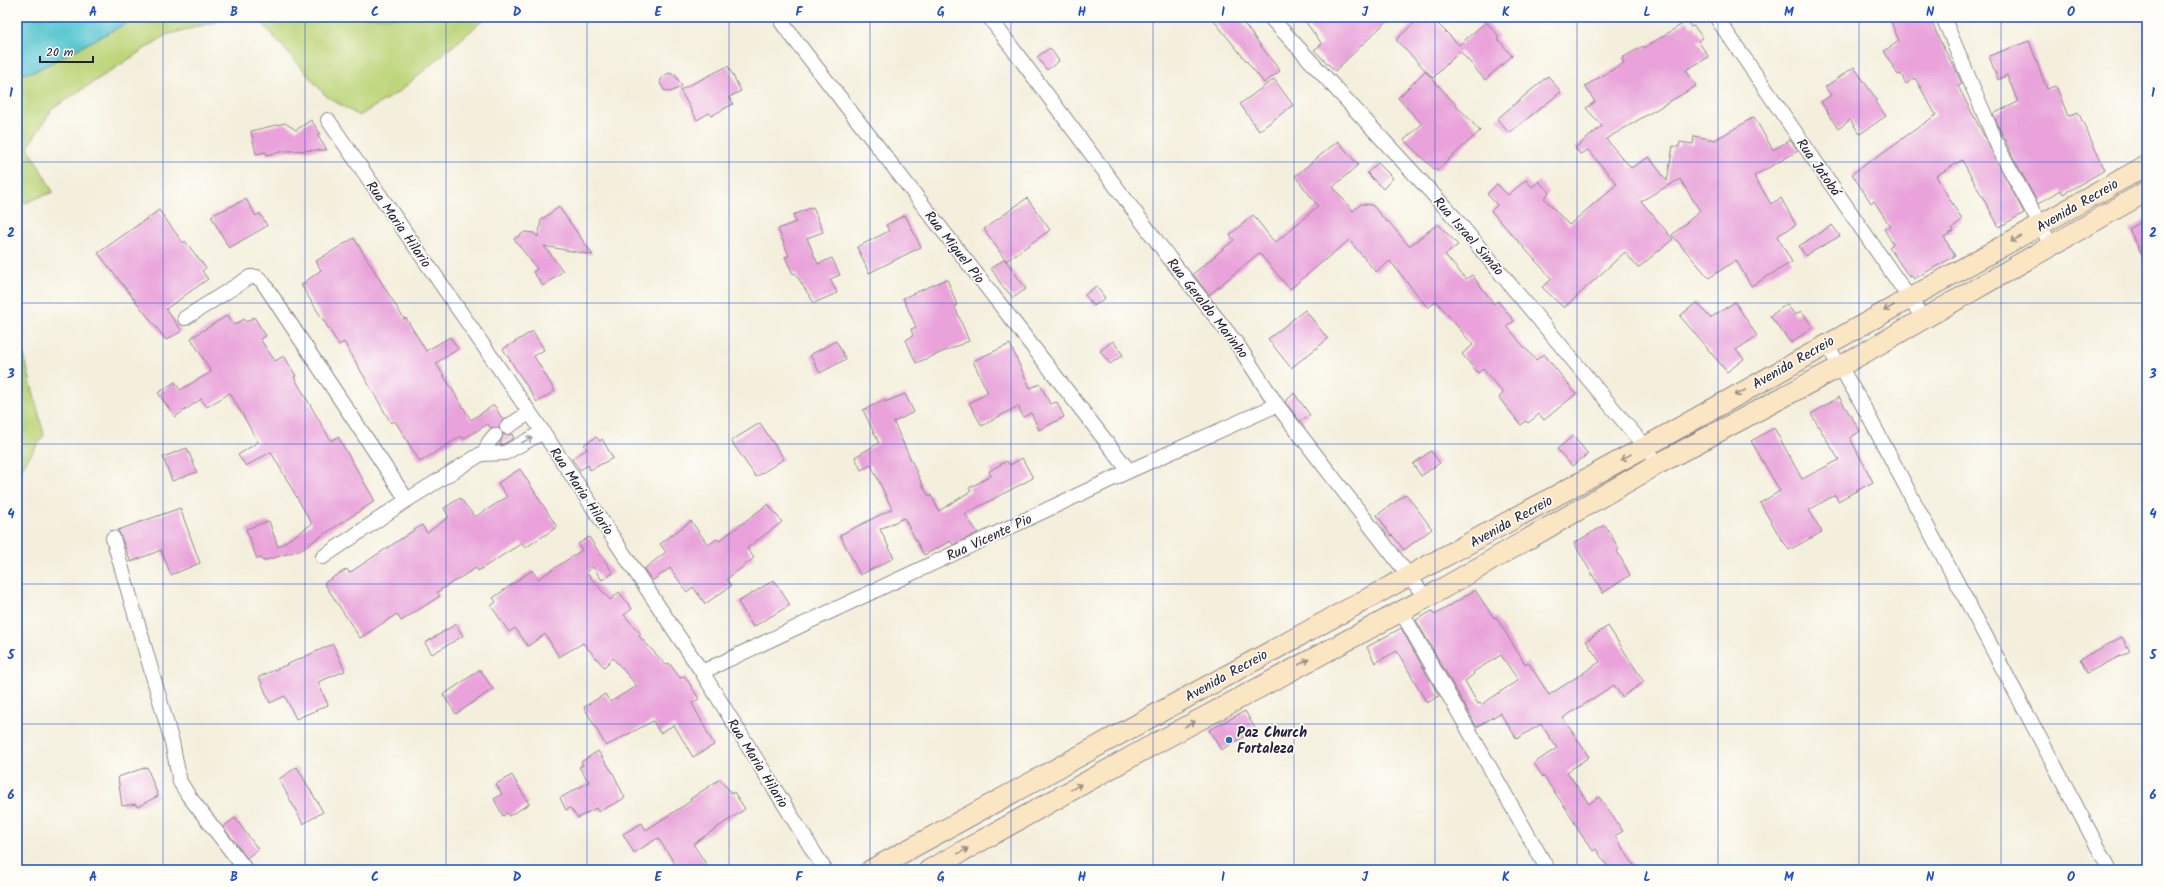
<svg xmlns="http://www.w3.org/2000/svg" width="2164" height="887" viewBox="0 0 2164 887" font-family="Kalam,sans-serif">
<rect width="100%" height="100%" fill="#fdfcf7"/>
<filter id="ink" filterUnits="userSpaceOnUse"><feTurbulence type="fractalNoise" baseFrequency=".025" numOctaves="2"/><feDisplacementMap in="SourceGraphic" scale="8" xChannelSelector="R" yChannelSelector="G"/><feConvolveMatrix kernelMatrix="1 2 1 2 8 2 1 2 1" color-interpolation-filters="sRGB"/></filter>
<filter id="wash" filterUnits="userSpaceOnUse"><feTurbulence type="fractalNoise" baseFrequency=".012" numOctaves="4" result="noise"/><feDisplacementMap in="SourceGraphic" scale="16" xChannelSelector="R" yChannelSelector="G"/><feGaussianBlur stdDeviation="0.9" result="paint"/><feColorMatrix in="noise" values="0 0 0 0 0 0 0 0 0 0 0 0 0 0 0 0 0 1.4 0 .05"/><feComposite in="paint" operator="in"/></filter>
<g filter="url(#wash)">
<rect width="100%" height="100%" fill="#f4efdc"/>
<path fill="#bed57a" stroke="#707c5a" d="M135,17h98l-67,18 -114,74 -24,38 25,45 -36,14v-131l19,-4 89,-47z
M257,17h230l-87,74 -41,25 -33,-20z
M17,328l27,107 -27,40z"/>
<path fill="#5bc7d2" stroke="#3e7486" d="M17,17h118l-10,7 -90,47 -18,4z"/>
<g id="blocks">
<path fill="#e9a3da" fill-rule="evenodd" d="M1211,17h28l41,54 -16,12z
M1302,17h89l-56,54 -21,-21 8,-6z
M1420,17h11l28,28 27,-23 13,14 -2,2 15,18 -27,24 -25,-29 -27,27 -37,-38z
M1889,17h40l14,30 13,23 6,14 -4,2 66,127 -25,14 -37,-67 -26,16 26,44 -10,8 2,3 -10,6 11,19 -41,23 -2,-3 -3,1 -20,-30 4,-3 -9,-15 6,-3 -16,-25 -3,2 -19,-29 84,-59 -21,-37 -9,6 -5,-10 -3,1 -14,-24 15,-10z
M1687,21l4,6 3,-1 9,12 -5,3 11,16 -23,13 10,16 -90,53 25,29 18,-11 18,24 6,-35 6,1 1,-5 13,2 1,-8 21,4 39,-23 19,33 17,-10 8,11 -44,25 17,28 10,-6 15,27 -19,11 15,26 -41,24 -15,-26 -27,18 -37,-43 28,-24 -20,-32 -39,22 32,38 -35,29 -13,-16 -61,56 -22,-21 10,-8 -61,-68 6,-6 -10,-11 10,-10 11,11 18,-15 6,7 7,-6 10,12 -5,5 25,27 48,-41 -29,-34 -8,4 -5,-6 27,-22 -16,-18 9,-6 -10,-16 39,-23 -2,-5 21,-12 1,2z
M2029,41l18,48 8,-3 2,2 11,28 10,-4 27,58 -42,24 -2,-4 -23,14 -31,-59 -14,-31 25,-12 -11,-27 -9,5 -9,-24z
M1050,48l9,13 -12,9 -10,-13z
M728,66l13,25 -12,6 4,7 -22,12 -2,-3 -12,7 -17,-30z
M1854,67l23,33 -2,2 11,14 -26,18 -10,-14 -12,9 -17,-27 10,-7 -6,-8z
M1425,71l55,60 -44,40 -32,-31 18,-16 -24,-26z
M669,73l6,2 7,11 -11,6 -7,-2 -4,-7 2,-6z
M1548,76l13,16 -52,41 -12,-14z
M1274,79l19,26 -34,26 -19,-27z
M311,120l9,13 -3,2 10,15 -42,1 -18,4 -1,-3 -10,2 -5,-23 34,-8 11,7z
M1338,141l20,24 -25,22 20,24 8,-7 11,1 15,17 1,-1 21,25 29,-22 20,21 -13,10 21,24 6,-4 22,29 4,-3 16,20 -7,5 12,15 17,19 8,-6 32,40 -32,26 -5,-6 -11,9 -2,-2 -5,4 -22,-27 4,-5 -20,-24 -5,4 -16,-19 11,-9 -37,-44 -8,7 -38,-47 -14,11 -27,-32 -59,49 -31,-36 -50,42 -16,-21 41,-34 -4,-5 23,-20 22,28 43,-37 -23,-30z
M1378,163l15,15 -10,11 -16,-16z
M1027,198l23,32 -44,31 -22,-32z
M246,199l10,17 4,-3 7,13 -38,22 -18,-32z
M559,207l34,48 -49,-9 19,25 -20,15 -10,-14 4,-3 -23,-30 11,-7 9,1 4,4 3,-17z
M813,207l10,25 -16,6 11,26 14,-6 8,17 -10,4 7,14 -23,10 -19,-30 -2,1 -8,-17 4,-1 -11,-27 18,-7 -3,-7z
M159,210l24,33 2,-2 21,27 -4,3 6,8 -42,30 16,22 -16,9 -68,-87z
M905,215l16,32 -52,26 -12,-26 32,-16 -3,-6z
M2147,219v46l-18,-36z
M1832,225l8,11 -35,20 -6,-10z
M354,238l50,81 2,-1 20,33 24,-14 8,12 -22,14 35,57 23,-15 9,15 -4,8h-8l-3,-4 -25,15 -2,-3 -41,26 -25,-41 -4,2 -47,-81 -5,3 -38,-60 20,-15 -5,-9z
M1005,259l21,30 -13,9 -8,-10 -1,1 -13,-21z
M947,279l10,26 -2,2 14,34 -53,22 -10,-23 7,-4 -2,-7 5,-2 -13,-29z
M1096,286l9,12 -11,8 -9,-11z
M1697,302l13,16 25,-16 22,34 -21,14 8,9 -17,13 -47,-56z
M1787,304l8,11 6,-4 12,16 -22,16 -21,-27z
M1305,310l23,29 -37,29 -23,-29z
M228,315l6,10 10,-6 2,3 8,-5 12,19 -6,3 15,22 9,-5 12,20 -2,1 37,64 7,-4 37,64 -75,49 -37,11 -2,-3 -4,1 -11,-30 23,-8 9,26 34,-23 -41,-72 -25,14 -8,-11 20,-13 -28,-49 -23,14 -6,-8 -26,18 -17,-24 17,-11 5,8 31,-18 -20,-34z
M533,331l11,19 -10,6 21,35 -18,11 -34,-53z
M836,341l10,18 -26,14 -10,-18z
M1113,341l10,14 -13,9 -10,-13z
M1010,344l20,44 10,-4 10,20 7,-2 7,15 -25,13 -8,-17 -8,4 -5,-11 -36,20 -13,-23 19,-10 -15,-32z
M1294,393l16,22 -10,6 -15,-19z
M905,394l9,18 -20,10v1l30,65 5,8 2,-1 8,16 32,-20 -2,-3 22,-12 -2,-5 18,-10 3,4 12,-7 11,20 -68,36 13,19 -25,12 -2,-4 -27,14 -20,-37 -24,11 14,29 -34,17 -20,-40 52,-26 -21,-44 -10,5 -6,-13 24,-14 -16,-33 21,-10 1,2z
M1839,397l21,34 -10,7 23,44 -35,19 -3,-6 -26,15 13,22 -33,18 -5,-8h-1l-23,-39 20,-12 -29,-50 23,-13 28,51 37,-19 -28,-46z
M760,423l24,36 -28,18 -25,-36z
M512,434l2,4 -13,7 -1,-2 3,-8z
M1573,436l15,18 -16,12 -15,-17z
M596,437l4,4 2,-2 11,19 -23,12 -2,-5 -8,5 -8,-11 15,-10 -3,-4z
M187,448l10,24 -25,9 -9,-24z
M1431,451l9,12 -19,13 -8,-12z
M520,469l37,58 -32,21 -3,-5 -44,28 -2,-3 -39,24 3,4 -39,25 -4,-7 -37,24 -36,-55 23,-14 2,4 73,-48 5,8 22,-16 -5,-9 16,-10 15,19 32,-20 -9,-14z
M1406,494l26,35 -28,21 -12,-15 -1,1 -14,-21z
M768,504l14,18 -35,26 7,10 -27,21 4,7 -26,18 -12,-17 -6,5 -17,-24 -18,13 -8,-12 22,-17 -6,-8 31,-23 17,24 9,-6 2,2z
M180,508l20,55 -29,12 -10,-25 -30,12 -13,-32z
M1605,525l14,24 -2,2 13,24 -27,18 -29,-50z
M589,537l24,36 -11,7 -9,-13 -7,5 24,28 9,-8 13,17 -8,6 17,19 -2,2 27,29 3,-2 11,15 5,-2 14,23 -7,4 22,42 -21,12 -19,-32 -14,8 -7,-12 -47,25 -22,-39 21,-13 5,8 27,-16 -24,-28 -9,9 -21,-24 -24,14 -14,-23 -17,12 -13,-18 -6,4 -18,-26 5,-4 -3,-4 39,-28 6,9 44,-29 -4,-6z
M774,580l16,25 -37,22 -15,-25z
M1475,590l19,28 2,-1 29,47 3,-2 21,33 51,-33 -14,-21 22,-15 36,56 -22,15 -8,-12 -51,33 26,39 -22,15 22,32 10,-7 24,34 -8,5 22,34h-27l-14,-21 -3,2 -13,-18 -9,-17 -27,-39h-1l-9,-14 23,-15 -16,-24 -24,15 -17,-26 -23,14 -61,-107 16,-9 3,4zM1501,655l17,25 -37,25 -1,-2 -2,1 -13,-23 9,-7 -1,-2z
M456,624l7,12 -31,18 -7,-11z
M1401,628l38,68 -12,7 -30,-52 -22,12 -8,-16z
M2122,637l8,14 -43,22 -7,-14z
M333,644l12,27 -27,11 10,23 -32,14 -11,-23 -15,7 -11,-26z
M480,670l13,19 -37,25 -13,-19z
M1245,711l11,19 -35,20 -12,-20z
M598,751l15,22 12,25 -27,14 -2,-4 -18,10 -8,-10 -4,2 -6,-12 29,-16 -10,-15 4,-2 -2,-3z
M147,767l11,29 -21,11 -1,-3 -14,2 -4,-29z
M297,767l26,45 -20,12 -24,-45z
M512,775l17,29 -20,12 -2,-3 -4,3 -9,-17 8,-5 -6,-10z
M720,779l12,15 2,-2 11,17 -52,35 17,26h-31l-21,-32 -24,15 -11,-19 19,-11 4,7 45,-29 -1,-2z
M235,818l23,31 -11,9 -24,-31z"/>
</g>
</g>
<g filter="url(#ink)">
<use href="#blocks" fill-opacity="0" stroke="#8b888c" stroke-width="1"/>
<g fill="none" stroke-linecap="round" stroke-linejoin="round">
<defs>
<path id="street" d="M989,17l181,242 67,85 40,61 149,193
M1270,17l184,200 196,236
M1716,17l207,301
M1943,17l56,132 52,96
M782,23l347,448
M328,120l215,312 159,240 123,198
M185,318l65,-41h7l5,4 145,219
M1826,343l35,59 249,468
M507,427l22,-14
M485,452l4,-10 6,-7
M113,538l59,204 8,40 8,13 58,75
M323,557l84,-57 74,-46 24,-1 38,-21
M1401,611l147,259
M702,672l427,-201 148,-66"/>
<path id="secondary" d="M871,870l774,-423 502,-282
M929,870l218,-122 279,-150 232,-134 183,-98 306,-175"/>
</defs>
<use href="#street" stroke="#8b888c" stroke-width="16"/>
<use href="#secondary" stroke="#8b888c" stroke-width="22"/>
<use href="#street" stroke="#fff" stroke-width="14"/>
<use href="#secondary" stroke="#fbe6c4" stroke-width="20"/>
</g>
<defs><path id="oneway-shaft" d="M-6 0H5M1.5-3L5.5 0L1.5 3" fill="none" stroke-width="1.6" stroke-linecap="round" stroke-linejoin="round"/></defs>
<g stroke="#998e86">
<use href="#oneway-shaft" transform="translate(2016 239) rotate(152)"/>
<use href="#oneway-shaft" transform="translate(1889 308) rotate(151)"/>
<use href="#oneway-shaft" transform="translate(1740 393) rotate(150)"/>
<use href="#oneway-shaft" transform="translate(1626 457) rotate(151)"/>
<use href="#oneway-shaft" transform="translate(1304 662) rotate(-28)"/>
<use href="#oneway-shaft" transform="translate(1190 724) rotate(-29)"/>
<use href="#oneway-shaft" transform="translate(1076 787) rotate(-29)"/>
<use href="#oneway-shaft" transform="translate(963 851) rotate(-29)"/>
</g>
<use stroke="#9c9ca7" href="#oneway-shaft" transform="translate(527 440) rotate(-28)"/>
</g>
<path fill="none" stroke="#1d4ed8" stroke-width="1" stroke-opacity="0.55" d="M163,17v853M305,17v853M446,17v853M587,17v853M729,17v853M870,17v853M1011,17v853M1153,17v853M1294,17v853M1435,17v853M1577,17v853M1718,17v853M1859,17v853M2001,17v853M17,162h2130M17,303h2130M17,444h2130M17,584h2130M17,724h2130"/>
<circle fill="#1f6fb2" stroke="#fdfcf7" stroke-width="1.5" cx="1229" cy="740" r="4"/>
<g text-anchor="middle" stroke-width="3.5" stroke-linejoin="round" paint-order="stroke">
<g font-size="14" fill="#22223b" stroke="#fdfcf7">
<text transform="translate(1819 167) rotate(55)" y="5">Rua Jatobá</text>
<text transform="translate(2077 205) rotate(-30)" y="5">Avenida Recreio</text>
<text transform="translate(399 224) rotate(55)" y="5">Rua Maria Hilario</text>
<text transform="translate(1469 236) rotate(49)" y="5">Rua Israel Simão</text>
<text transform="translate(955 247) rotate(52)" y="5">Rua Miguel Pio</text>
<text transform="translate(1208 308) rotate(52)" y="5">Rua Geraldo Marinho</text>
<text transform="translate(1793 362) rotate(-30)" y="5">Avenida Recreio</text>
<text transform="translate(582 491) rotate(56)" y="5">Rua Maria Hilario</text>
<text transform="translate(1511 521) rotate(-29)" y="5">Avenida Recreio</text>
<text transform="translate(989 537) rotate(-25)" y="5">Rua Vicente Pio</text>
<text transform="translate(1226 675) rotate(-29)" y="5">Avenida Recreio</text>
<text transform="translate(758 763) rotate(58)" y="5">Rua Maria Hilario</text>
</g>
<g font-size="14" font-weight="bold" fill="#22223b" stroke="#fdfcf7" text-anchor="start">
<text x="1237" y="737">Paz Church<tspan x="1237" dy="16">Fortaleza</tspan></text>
</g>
</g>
<rect width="2164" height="887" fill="none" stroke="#fdfcf7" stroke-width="44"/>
<path d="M40 56v6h53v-6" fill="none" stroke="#22223b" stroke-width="2"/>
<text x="46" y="56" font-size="12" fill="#22223b" stroke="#fdfcf7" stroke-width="3" paint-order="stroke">20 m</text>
<rect x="22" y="22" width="2120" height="843" fill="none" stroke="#1d4ed8" stroke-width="1.5"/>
<g font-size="13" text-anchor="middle" font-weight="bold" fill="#1d4ed8">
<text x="93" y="16">A</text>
<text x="234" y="16">B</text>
<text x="375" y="16">C</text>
<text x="517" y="16">D</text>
<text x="658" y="16">E</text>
<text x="799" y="16">F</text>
<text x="941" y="16">G</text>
<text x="1082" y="16">H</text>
<text x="1223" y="16">I</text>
<text x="1365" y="16">J</text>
<text x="1506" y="16">K</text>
<text x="1647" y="16">L</text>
<text x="1789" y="16">M</text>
<text x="1930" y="16">N</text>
<text x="2071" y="16">O</text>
<text x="11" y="97">1</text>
<text x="2153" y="97">1</text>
<text x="11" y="237">2</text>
<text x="2153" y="237">2</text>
<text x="11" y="378">3</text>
<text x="2153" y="378">3</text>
<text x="11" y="518">4</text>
<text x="2153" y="518">4</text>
<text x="11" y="659">5</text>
<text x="2153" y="659">5</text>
<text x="11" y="799">6</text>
<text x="2153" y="799">6</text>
<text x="93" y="881">A</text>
<text x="234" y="881">B</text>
<text x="375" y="881">C</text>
<text x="517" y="881">D</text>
<text x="658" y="881">E</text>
<text x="799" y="881">F</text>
<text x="941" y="881">G</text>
<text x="1082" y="881">H</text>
<text x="1223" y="881">I</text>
<text x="1365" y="881">J</text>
<text x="1506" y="881">K</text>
<text x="1647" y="881">L</text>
<text x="1789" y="881">M</text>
<text x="1930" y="881">N</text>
<text x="2071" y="881">O</text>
</g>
</svg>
